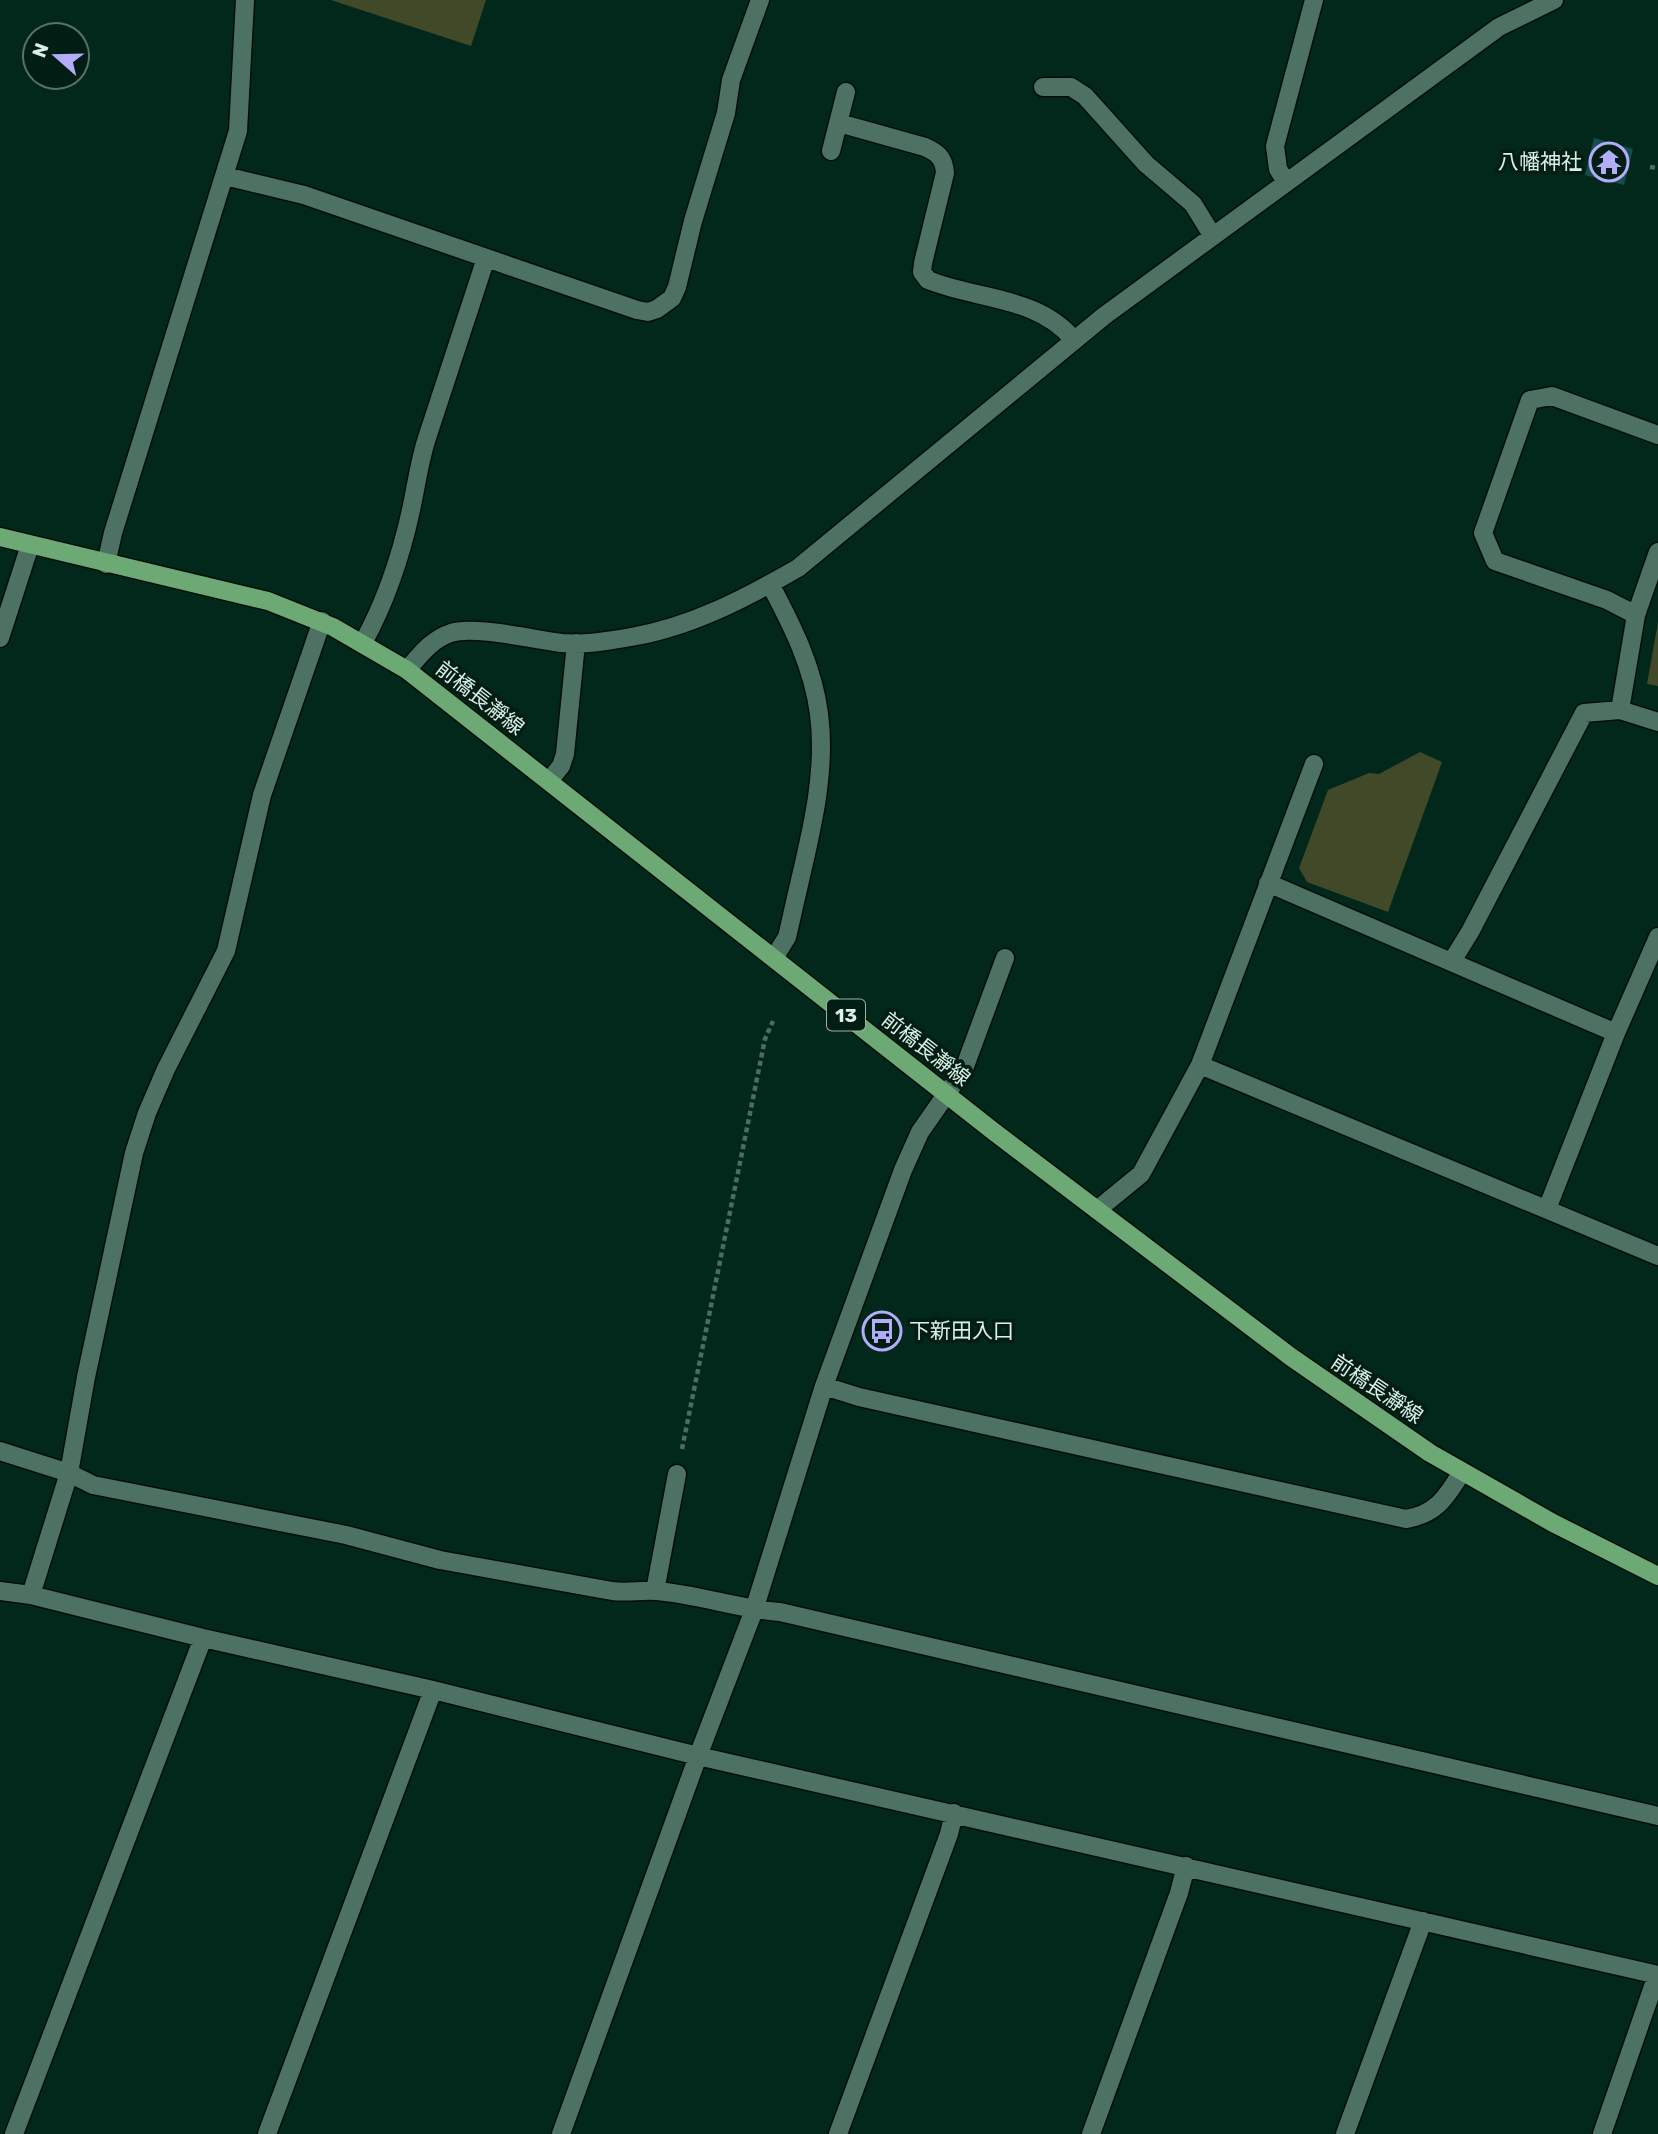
<svg xmlns="http://www.w3.org/2000/svg" width="1658" height="2134" viewBox="0 0 1658 2134" font-family="Rubik,'Noto Sans JP',sans-serif">
<rect width="100%" height="100%" fill="#02281c"/>
<path fill="#424929" d="M331,0h155l-15,46z
M1658,622v64l-11,-2z
M1420,752l22,10 -54,150 -81,-30 -8,-14 29,-78 41,-17 10,1z"/>
<path fill="#144d4b" d="M1594,138l39,11 -9,36 -39,-10z"/>
<g fill="none" stroke-linecap="round" stroke-linejoin="round">
<defs>
<path id="minor" d="M1043,87h28l14,9 61,68 47,40 19,31
M839,123l86,24c13,6 19,11 20,26l-22,90 -1,9 6,8c49,20 110,16 146,60
M831,151l15,-59
M225,176l79,19 333,115 11,2 9,-3 15,-11 5,-11 16,-66 33,-108 5,-33 29,-80
M1286,182l-8,-13 -3,-23 39,-146
M106,564l7,-31 125,-402 7,-131
M770,584c22,41 43,83 49,130 9,68 -14,140 -28,206l-4,17 -13,21
M1636,615l-29,-15 -112,-39 -12,-28 47,-133 22,-4 106,39
M0,638l30,-93
M363,643c23,-42 38,-87 48,-133 5,-23 8,-46 15,-69l60,-183
M407,670c13,-15 25,-31 44,-37 22,-8 85,7 111,10 23,2 47,-2 69,-6 60,-10 115,-39 167,-69l306,-252 395,-289 55,-27
M1620,710l16,-95 22,-63
M549,781l12,-15 4,-12 11,-111
M1268,883l348,150
M1452,961l18,-29 114,-219 36,-3 38,12
M1200,1065l458,191
M1547,1209l69,-176 42,-96
M1097,1210l44,-36 59,-109 114,-301
M824,1386l35,11 547,122c31,-5 40,-22 56,-47
M0,1451l69,22 24,12 253,50 94,25 172,31c15,2 29,-1 44,0 41,3 82,18 124,21l878,204
M0,1591l31,4 172,43 230,52 265,66 960,219
M655,1591l22,-117
M31,1595l38,-122 17,-96 48,-224 13,-40 19,-44 60,-118 36,-156 60,-174
M14,2134l189,-496
M267,2134l166,-444
M561,2134l137,-378 56,-146 70,-224 79,-216 17,-38 44,-63 41,-111
M838,2134l111,-300 5,-21
M1091,2134l88,-241 7,-27
M1345,2134l78,-213
M1602,2134l55,-159"/>
<path id="major" d="M0,537l268,64 65,26 74,43 586,461 298,226 139,96 123,70 105,53"/>
</defs>
<use href="#minor" stroke="#000f07" stroke-width="21"/>
<use href="#major" stroke="#000f07" stroke-width="21"/>
<path stroke="#4c6c61" stroke-width="4.5" stroke-dasharray="5 3.5" stroke-linecap="butt" d="M1650,167l8,1
M682,1449l83,-410 8,-18"/>
<use href="#minor" stroke="#4d7263" stroke-width="18"/>
<use href="#major" stroke="#6da974" stroke-width="18"/>
</g>
<defs>
<symbol id="temple-ring" viewBox="-11 -11 22 22"><circle r="9.5" fill="#021d14" stroke="#b3acf9" stroke-width="1.5"/><path d="M0-6L5-2H3V0L6.5 2.5H4V6H1.5V3h-3V6H-4V2.5H-6.5L-3 0V-2H-5Z" fill="#b3acf9"/></symbol>
<symbol id="bus-ring" viewBox="-11 -11 22 22"><circle r="9.5" fill="#021d14" stroke="#b3acf9" stroke-width="1.5"/><path d="M-5-6H5V4H4V6H2V4H-2V6H-4V4H-5ZM-3.5-4V0h7V-4ZM-3.5 1.2v1.5H-2V1.2ZM2 1.2v1.5H3.5V1.2Z" fill="#b3acf9"/></symbol>
</defs>
<g fill-rule="evenodd">
<use href="#temple-ring" x="1587" y="140" width="44" height="44"/>
<use href="#bus-ring" x="860" y="1309" width="44" height="44"/>
</g>
<g text-anchor="middle" stroke-width="7" stroke-linejoin="round" paint-order="stroke">
<rect fill="#021d14" stroke="#9bb1a8" stroke-width="2" x="827" y="999.5" width="38" height="31" rx="5"/>
<g font-size="19" font-weight="bold" fill="#dcf0e7">
<text x="846" y="1022">13</text>
</g>
<g font-size="21" fill="#dcf0e7" stroke="#021d14" text-anchor="end">
<text x="1582" y="169">八幡神社</text>
<text x="909" y="1338" text-anchor="start">下新田入口</text>
</g>
<g font-size="21" fill="#dcf0e7" stroke="#021d14">
<text transform="translate(480 698) rotate(38)" y="7">前橋長瀞線</text>
<text transform="translate(926 1049) rotate(38)" y="7">前橋長瀞線</text>
<text transform="translate(1377 1389) rotate(34)" y="7">前橋長瀞線</text>
</g>
</g>
<g transform="translate(56 56) rotate(290)"><circle r="33" fill="#021d14" stroke="#597168" stroke-width="2"/>
<path d="M0-5L12 26L0 18L-12 26Z" fill="#b3acf9"/>
<text y="-10" font-size="19" font-weight="bold" text-anchor="middle" fill="#dcf0e7">N</text>
</g>
</svg>
